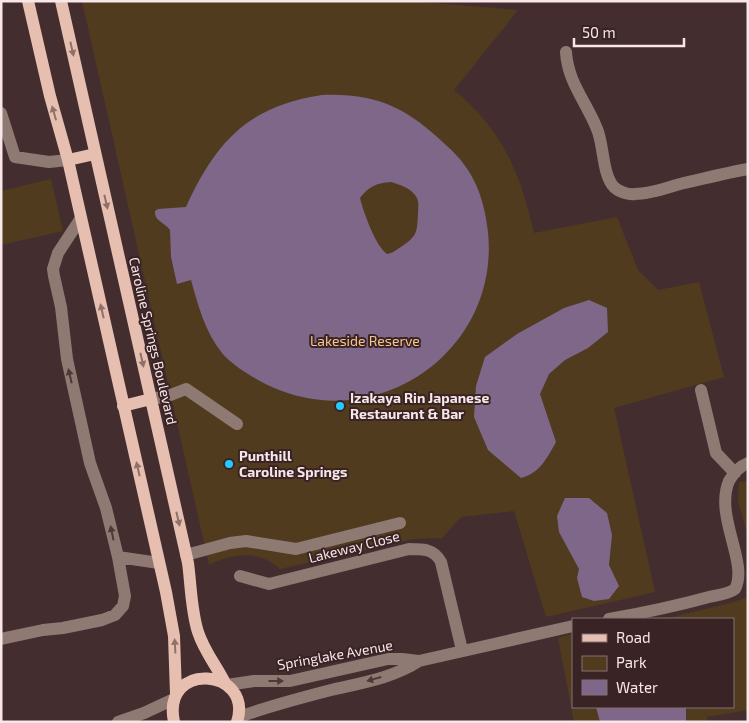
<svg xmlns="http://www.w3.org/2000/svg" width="749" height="723" viewBox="0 0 749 723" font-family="'Exo 2',sans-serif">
<rect width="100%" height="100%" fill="#442d2f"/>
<path fill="#503b1f" d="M82,1h326l110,9 -64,80c49,41 66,82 80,143l83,-16 21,53 20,20 41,-8 25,95 -110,31 41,184 -109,25 -32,-106 -53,6 -19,21 -29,1 -133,30c-4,-3 -8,-7 -13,-9 -18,-9 -41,-4 -58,5z
M51,179l12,52 -62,14v-54z
M748,481v56l-10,-36 1,-19z
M748,597v113l-41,7 1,5h-134l-16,-84 15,-4v73h160v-88h-70l68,-16z"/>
<path fill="#7f678a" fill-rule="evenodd" d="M322,95c56,-2 85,13 125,51 27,24 37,51 41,86 12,118 -109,203 -216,155 -17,-8 -38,-20 -50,-34 -17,-21 -24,-48 -31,-73l-14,4 -6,-27 -1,-27c-6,-8 -16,-9 -15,-19l3,-2 28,-2c30,-65 62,-101 136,-112zM391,182c9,3 18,5 24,13 5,6 3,12 3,19 -1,19 -1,22 -17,33 -5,3 -8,6 -14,7 -11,-7 -24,-43 -27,-56 9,-12 17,-15 31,-16z
M589,300l18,8 1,24 -20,16 -23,12 -16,14 -9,20 16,48c-9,16 -16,31 -35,36l-33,-28 -14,-33 2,-31 9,-29 32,-23 47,-26z
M565,498h24l18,15 5,22 -3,30 10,21 -10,13 -15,2 -12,-4 -5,-19 2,-9 -20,-37 -2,-16z
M596,707h90v15h-86z"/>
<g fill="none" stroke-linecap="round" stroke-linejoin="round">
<path stroke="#8e7a72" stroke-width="12" d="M566,52c2,31 20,49 31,77 7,16 5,45 17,58 5,5 15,8 21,7 15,0 31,-6 45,-10 23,-5 45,-11 68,-15
M1,113l14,44 34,5 19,-2
M81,218l-23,35 -5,16 1,7 7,31 6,52 23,104 16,45 12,49 41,6
M701,390l15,63 19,20
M151,399l17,-3 18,-7 51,35
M186,555l44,-12 16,-2 50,8 104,-26
M240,576l29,8 140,-35c15,0 25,0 32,13l21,88
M609,619c34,-6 67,-13 100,-22 8,-2 20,-3 26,-8 14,-26 -21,-73 -6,-108 4,-7 11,-15 19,-18
M1,639l42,-9 20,-2 39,-8 13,-5 8,-9 2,-10 -7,-39
M227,685l27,-4h36l98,-22h14l17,2
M239,717c30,-11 61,-19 92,-27 30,-7 62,-12 88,-29l154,-35
M118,722l26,-9 30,-14"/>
<path stroke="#e7bfb0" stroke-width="12" d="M28,1l22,95 18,64 98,432 8,44 2,58
M61,1l127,562c3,22 3,47 10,69 6,19 18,33 27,51
M68,160l27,-6
M123,406l28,-7
M174,722c-13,-62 80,-54 63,0"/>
</g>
<defs><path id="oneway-solid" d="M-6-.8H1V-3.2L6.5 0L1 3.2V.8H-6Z" transform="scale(1.25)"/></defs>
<g fill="#90716a">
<use href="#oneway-solid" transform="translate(72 49) rotate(77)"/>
<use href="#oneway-solid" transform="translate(54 113) rotate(-106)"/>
<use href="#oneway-solid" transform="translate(106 202) rotate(77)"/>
<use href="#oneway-solid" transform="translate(102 311) rotate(-103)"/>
<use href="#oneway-solid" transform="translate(142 360) rotate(77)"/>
<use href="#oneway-solid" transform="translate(138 469) rotate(-103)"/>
<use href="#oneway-solid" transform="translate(178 519) rotate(77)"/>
<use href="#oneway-solid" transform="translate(175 646) rotate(-93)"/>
</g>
<g fill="#4e3938">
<use href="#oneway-solid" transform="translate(70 376) rotate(-103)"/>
<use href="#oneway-solid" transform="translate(112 533) rotate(-102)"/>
<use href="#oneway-solid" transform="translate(374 679) rotate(164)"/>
<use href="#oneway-solid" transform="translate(276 681)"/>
</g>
<g fill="#26c9fe" stroke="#392325" stroke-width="2">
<circle cx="340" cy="406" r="5"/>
<circle cx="229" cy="464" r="5"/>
</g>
<g text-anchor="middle" stroke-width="4" stroke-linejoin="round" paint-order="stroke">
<g font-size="14" fill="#f7e7e8" stroke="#392325">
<text transform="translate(153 341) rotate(77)" y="5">Caroline Springs Boulevard</text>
<text transform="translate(354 547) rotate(-14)" y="5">Lakeway Close</text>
<text transform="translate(335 655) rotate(-10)" y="5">Springlake Avenue</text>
</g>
<g font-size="14" fill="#f5c68e" stroke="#392325">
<text x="365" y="346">Lakeside Reserve</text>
</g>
<g font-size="14" font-weight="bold" fill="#f7e7e8" stroke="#392325" text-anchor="start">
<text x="350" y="403">Izakaya Rin Japanese<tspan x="350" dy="16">Restaurant &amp; Bar</tspan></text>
<text x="239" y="461">Punthill<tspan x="239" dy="16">Caroline Springs</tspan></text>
</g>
</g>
<rect width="749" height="723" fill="none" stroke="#f7e7e8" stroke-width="5"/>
<rect x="572" y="618" width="162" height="90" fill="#392325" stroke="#857173"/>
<rect x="582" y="634" width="25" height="8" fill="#e7bfb0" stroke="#857173"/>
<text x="616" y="643" font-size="15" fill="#f7e7e8">Road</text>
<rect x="582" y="656" width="25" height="15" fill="#503b1f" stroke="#857173"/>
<text x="616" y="668" font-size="15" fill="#f7e7e8">Park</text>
<rect x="582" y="680" width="25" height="15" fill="#7f678a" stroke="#857173"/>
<text x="616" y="693" font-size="15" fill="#f7e7e8">Water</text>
<path d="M574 38v8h110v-8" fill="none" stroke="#f7e7e8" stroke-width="2.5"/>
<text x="582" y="38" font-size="15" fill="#f7e7e8" stroke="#392325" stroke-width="4" paint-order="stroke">50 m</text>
</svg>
